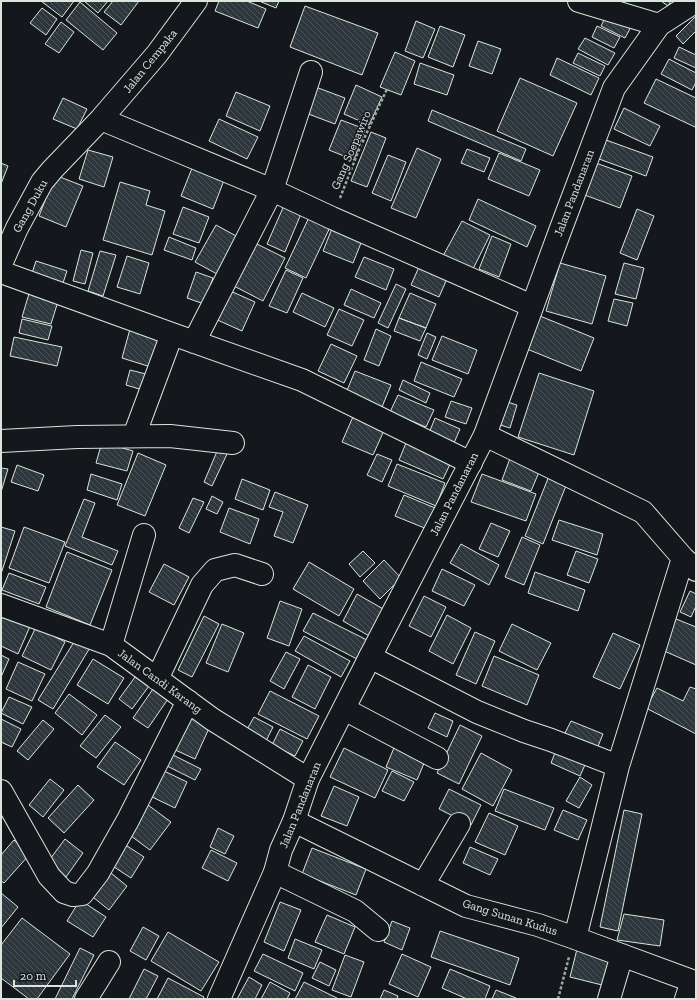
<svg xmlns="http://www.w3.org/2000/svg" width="697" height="1000" viewBox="0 0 697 1000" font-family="'Zilla Slab',serif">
<defs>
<pattern id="building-back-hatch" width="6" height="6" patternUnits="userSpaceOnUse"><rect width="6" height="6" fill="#2c363c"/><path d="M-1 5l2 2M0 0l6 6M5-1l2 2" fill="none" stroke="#4a5358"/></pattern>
</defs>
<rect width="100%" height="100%" fill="#14181c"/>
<path fill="url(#building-back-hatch)" stroke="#d8e6dc" d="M41,1h33l-12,16z
M84,1h24l-10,12z
M113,1h26l-18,24 -17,-13z
M219,1h28l19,8 -8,19 -43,-17z
M259,1h20l-3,7z
M661,1h10l-3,5z
M80,2l37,31 -14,17 -37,-30z
M305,6l73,27 -16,42 -72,-28z
M42,8l15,11 -11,16 -16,-12z
M608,12l24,13 -7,13 -24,-12z
M696,16v15l-13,13 -7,-8z
M416,21l19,8 -12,29 -18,-7z
M61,22l13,10 -15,21 -14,-9z
M440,26l25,9 -12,32 -25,-10z
M597,26l23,11 -6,11 -22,-11z
M585,38l30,15 -7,12 -30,-16z
M478,41l23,8 -9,25 -23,-8z
M679,47l17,8v13l-22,-10z
M395,52l20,9 -14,34 -21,-8z
M578,53l27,13 -5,10 -27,-13z
M557,58l42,20 -8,17 -41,-20z
M669,59l27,14v9l-4,8 -31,-16z
M420,63l34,12 -7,20 -33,-11z
M520,78l57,25 -24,53 -56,-25z
M656,79l40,19v26l-1,3 -51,-24z
M356,85l26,12 -13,28 -25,-11z
M313,86l32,12 -10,26 -32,-12z
M236,92l34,14 -10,25 -34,-15z
M63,98l24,11 -10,20 -24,-10z
M624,108l36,18 -10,20 -36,-17z
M432,110l94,39 -5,12 -93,-40z
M219,119l39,18 -11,22 -38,-18z
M341,120l24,9 -11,31 -25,-10z
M371,132l15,6 -19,49 -16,-6z
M606,140l47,17 -7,19 -47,-17z
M417,148l24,11 -25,59 -25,-10z
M467,149l23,9 -6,14 -23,-9z
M88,150l25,7 -9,30 -25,-8z
M499,153l41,17 -11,26 -41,-17z
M388,155l18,7 -15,39 -19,-8z
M593,162l39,14 -12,32 -38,-14z
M1,163l7,3 -7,18z
M194,163l32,12 -13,34 -32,-13z
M55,175l28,11 -17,41 -27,-11z
M120,182l30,9 -4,14 19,6 -13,44 -49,-15z
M478,199l58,27 -9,21 -58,-27z
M286,201l17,8 -18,43 -18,-8z
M183,207l26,10 -10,26 -26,-9z
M637,209l17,7 -17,44 -17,-7z
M312,211l21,10 -27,57 -21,-10z
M462,221l28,14 -18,36 -29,-15z
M216,225l22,12 -21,37 -22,-12z
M333,226l30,12 -10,25 -30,-12z
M492,236l19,8 -12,33 -20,-8z
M169,237l27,11 -4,12 -28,-10z
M249,240l36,18 -22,43 -35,-18z
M81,250l12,3 -8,31 -12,-3z
M100,251l16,4 -13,41 -15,-5z
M127,256l22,7 -9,31 -23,-7z
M364,257l30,12 -8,21 -31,-13z
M422,260l28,12 -11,25 -28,-12z
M36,261l31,10 -5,15 -31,-10z
M560,263l46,13 -14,48 -46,-13z
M624,263l20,5 -8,31 -21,-5z
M286,270l17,8 -16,35 -18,-7z
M196,272l17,6 -9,26 -17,-6z
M396,284l10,5 -18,39 -10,-5z
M31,287l29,8 -9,29 -29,-7z
M226,289l29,13 -13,29 -29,-13z
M351,289l30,14 -7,15 -30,-13z
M302,293l32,15 -9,19 -32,-15z
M410,293l26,11 -10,24 -27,-10z
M614,299l19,4 -6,23 -19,-5z
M339,309l25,11 -12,26 -25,-11z
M540,316l54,22 -13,33 -54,-22z
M399,318l27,10 -6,13 -26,-10z
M22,319l30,7 -4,14 -29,-7z
M130,329l33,10 -9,29 -32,-10z
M376,329l15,7 -12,30 -15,-6z
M427,333l9,4 -9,22 -9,-4z
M442,336l35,14 -9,24 -36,-14z
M14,337l48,10 -5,19 -47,-10z
M331,344l26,12 -13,27 -26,-12z
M421,362l41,17 -8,18 -40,-16z
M130,370l20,5 -4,16 -20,-6z
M355,371l36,14 -9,22 -36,-14z
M539,373l55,18 -20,64 -56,-18z
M403,380l27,13 -4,10 -27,-13z
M398,395l36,15 -8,17 -36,-15z
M451,401l21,7 -6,16 -21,-7z
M504,401l13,4 -7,23 -13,-4z
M355,412l31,14 -13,29 -31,-13z
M435,418l25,11 -6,14 -25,-10z
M408,438l45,20 -10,21 -44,-19z
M102,442l31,9 -6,20 -31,-8z
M218,449l9,5 -15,32 -8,-4z
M138,453l28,12 -21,51 -28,-11z
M512,453l30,12 -11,26 -29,-11z
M377,454l15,6 -10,22 -15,-7z
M397,464l48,19 -9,23 -48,-20z
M17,465l27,10 -6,16 -27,-9z
M1,468l7,1 -7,23z
M551,471l18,7 -26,66 -18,-8z
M91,474l31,10 -5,16 -30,-10z
M482,474l54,20 -10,27 -55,-19z
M242,479l28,11 -7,20 -28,-11z
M275,492l33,13 -15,38 -19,-7 9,-24 -14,-5z
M404,495l31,13 -8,21 -32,-13z
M212,496l11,6 -6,12 -11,-5z
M193,498l11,4 -15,31 -10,-5z
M84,499l11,4 -13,34 36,14 -6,14 -47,-19z
M229,508l30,11 -9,25 -30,-12z
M559,520l44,14 -6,21 -45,-15z
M491,523l19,8 -12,26 -19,-8z
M1,527l14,4 -14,43z
M24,527l41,15 -16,41 -40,-15z
M522,537l18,8 -16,40 -19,-8z
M461,544l38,21 -10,20 -39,-22z
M363,551l12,12 -15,14 -11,-13z
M576,551l22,8 -9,24 -22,-8z
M67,552l45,18 -22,55 -44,-18z
M384,560l17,18 -21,21 -17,-18z
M309,562l45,27 -15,27 -46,-27z
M164,564l25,13 -15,28 -25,-13z
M442,569l33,16 -11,21 -32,-15z
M535,572l50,18 -7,21 -50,-18z
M9,573l37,14 -7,17 -37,-14z
M690,591l6,3v12l-5,11 -11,-5z
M357,594l28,16 -14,27 -28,-16z
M424,596l22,11 -15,30 -22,-11z
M280,601l22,8 -13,37 -22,-8z
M5,613l26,11 -13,30 -17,-8v-26z
M313,613l54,27 -10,19 -54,-28z
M447,615l24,13 -18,36 -24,-13z
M204,616l15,8 -27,53 -14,-7z
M676,619l20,8v38l-34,-15z
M222,624l22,9 -16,39 -22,-9z
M512,624l39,19 -14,27 -38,-19z
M36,627l29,15 -14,28 -29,-14z
M475,632l20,9 -19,43 -20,-9z
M613,633l27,12 -20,44 -27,-12z
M304,636l46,25 -9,16 -46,-26z
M77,637l14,9 -38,63 -15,-9z
M286,652l14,7 -16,30 -14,-8z
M1,655l8,4 -8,18z
M494,656l45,19 -12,30 -45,-19z
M93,659l31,19 -16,26 -31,-19z
M18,662l27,12 -13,27 -26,-12z
M308,665l23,12 -16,32 -23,-12z
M135,677l14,9 -17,23 -13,-10z
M690,687l6,2v45l-50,-26 11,-20 26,13z
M153,689l15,10 -20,29 -15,-10z
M270,691l49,25 -12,23 -49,-25z
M69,694l28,21 -15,20 -27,-22z
M9,697l23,10 -9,17 -22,-11z
M187,713l24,11 -16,35 -24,-11z
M435,713l18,8 -6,16 -19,-9z
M105,715l16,12 -25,31 -16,-12z
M254,717l19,10 -8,16 -20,-10z
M1,719l20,10 -9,18 -11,-5z
M43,720l11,9 -26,31 -11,-9z
M571,721l32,13 -7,17 -33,-14z
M460,725l22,11 -23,48 -22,-11z
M280,729l23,12 -8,15 -23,-11z
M115,742l26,18 -17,25 -27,-18z
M396,743l31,13 -10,24 -31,-13z
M558,745l30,13 -8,18 -29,-13z
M344,748l44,22 -13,28 -45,-21z
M481,753l31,17 -19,36 -31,-17z
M173,755l28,14 -6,11 -28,-14z
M160,769l27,13 -12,26 -27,-13z
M392,771l22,11 -10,19 -22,-10z
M580,777l12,8 -13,23 -13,-7z
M50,779l14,11 -21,27 -14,-12z
M78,785l16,15 -30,33 -16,-15z
M334,786l25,11 -12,29 -26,-10z
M449,789l32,16 -10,20 -32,-16z
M504,789l50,19 -9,22 -50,-19z
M148,805l23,17 -21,28 -23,-17z
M563,810l24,10 -9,20 -24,-10z
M624,810l18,4 -24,117 -18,-4z
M489,813l29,13 -13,29 -30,-13z
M218,828l16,8 -9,18 -15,-7z
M65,839l18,14 -17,24 -19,-14z
M14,840l16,14 -26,29 -3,-2v-26z
M121,842l23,15 -13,21 -23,-15z
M470,847l28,12 -8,16 -27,-12z
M312,848l54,21 -10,26 -54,-21z
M211,850l26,13 -9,18 -26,-13z
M106,869l21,17 -18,24 -21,-17z
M1,893l17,14 -17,21z
M80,900l26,17 -13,20 -26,-16z
M280,902l21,8 -17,41 -20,-9z
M624,914l40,6 -4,26 -43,-6z
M327,915l28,12 -11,27 -29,-12z
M22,918l48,36 -33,45h-8l-28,-21v-33z
M392,921l18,7 -8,22 -18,-8z
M143,927l16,9 -13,24 -16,-9z
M440,931l79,27 -9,27 -79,-28z
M168,932l51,30 -18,29 -50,-30z
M295,939l27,11 -8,19 -26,-11z
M80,948l14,7 -22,44h-17z
M577,949l35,8 -6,29 -36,-9z
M263,954l40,19 -8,18 -41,-20z
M402,954l29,13 -13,30 -29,-13z
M345,955l19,7 -13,35 -19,-7z
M320,962l16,8 -7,16 -17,-8z
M144,969l14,7 -12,23h-17z
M450,969l40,17 -5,13h-18l-25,-11z
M249,977l13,8 -7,14h-18z
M168,978l36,19 -2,2h-45z
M270,982l20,11 -3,6h-26z
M304,982l33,16 -1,1h-41z
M384,990l14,6 -1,3h-17z
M496,990l20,8v1h-24z"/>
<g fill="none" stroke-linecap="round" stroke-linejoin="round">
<defs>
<path id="minor" d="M579,1l80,24
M101,119l171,71 60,28 200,88
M1,264l16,-36 25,-46 10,-12 49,-51 56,-65 39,-53
M1,272l171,62 130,46 169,83
M194,342l78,-152 39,-118
M485,435l158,77 40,46 13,12
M134,436l38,-102
M1,441l76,-4 93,-1 63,7
M1,605l110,40 101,74 96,60
M111,645l33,-110
M370,657l107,55 47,19 27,9 67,26
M157,679l45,-94 13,-15 20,-5 27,9
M344,709l93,49
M1,791l48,85 15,16 9,3 9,-1 16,-21 30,-53 60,-119
M294,821l172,85 72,19 37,13 117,43 -6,18
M275,872l80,39 23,19
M423,885l36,-61
M575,938l43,-172 65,-208
M86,999l23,-37
M609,999l13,-44"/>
<path id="major" d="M219,999l56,-127 6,-22 13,-29 14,-42 62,-122 115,-222 75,-204 54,-143 45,-63 37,-24"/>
</defs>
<use href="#minor" stroke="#d8e6dc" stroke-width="24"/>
<use href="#major" stroke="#d8e6dc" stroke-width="24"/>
<path stroke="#9da8a2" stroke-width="2.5" stroke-dasharray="3 2" stroke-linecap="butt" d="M340,198l18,-46 29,-63
M558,999l11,-42"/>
<use href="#minor" stroke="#14181c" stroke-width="22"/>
<use href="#major" stroke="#14181c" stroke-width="22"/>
</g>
<g text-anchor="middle" stroke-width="3" stroke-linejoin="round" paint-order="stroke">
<g font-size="12" fill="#d8e6dc" stroke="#14181c">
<text transform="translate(150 61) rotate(-51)" y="4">Jalan Cempaka</text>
<text transform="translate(351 150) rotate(-67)" y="4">Gang Soepawiro</text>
<text transform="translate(574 193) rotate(-69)" y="4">Jalan Pandanaran</text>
<text transform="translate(30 206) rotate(-61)" y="4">Gang Duku</text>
<text transform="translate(454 494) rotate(-63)" y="4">Jalan Pandanaran</text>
<text transform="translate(160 681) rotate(36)" y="4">Jalan Candi Karang</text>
<text transform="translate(300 805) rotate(-68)" y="4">Jalan Pandanaran</text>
<text transform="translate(510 917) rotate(17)" y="4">Gang Sunan Kudus</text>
</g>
</g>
<rect width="697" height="1000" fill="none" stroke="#d8e6dc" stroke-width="4"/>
<path d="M14 980v6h62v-6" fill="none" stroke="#d8e6dc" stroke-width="2"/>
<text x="20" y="980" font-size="12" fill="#d8e6dc" stroke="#14181c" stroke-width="3" paint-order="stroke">20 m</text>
</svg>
